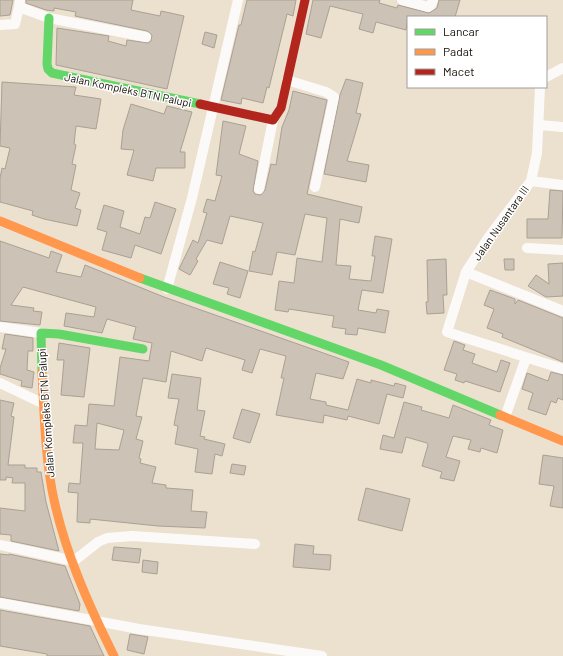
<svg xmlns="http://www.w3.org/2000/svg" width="563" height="656" viewBox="0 0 563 656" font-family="Barlow,sans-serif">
<rect width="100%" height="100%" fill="#ece0cf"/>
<path fill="#ccc2b5" stroke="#a9a194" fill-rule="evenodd" d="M0,0h13l-3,15 -10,1z
M26,0h107l-2,10 29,6 1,-5 23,5 -17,73 -111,-24 1,-37 52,8 -1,5 18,5 1,-6 21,3 3,-2 1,-6 -5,-4 -72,-15 1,-4 -22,-4v3l-8,-1 -20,-7z
M247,0h49l-3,16 -6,-2 -18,74 -2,-1 -4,16 -21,-5 -1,6 -20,-4 18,-75h2z
M313,0h67l-1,3 18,5 1,-3 31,8 8,-5 2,-8h21l-5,17h-47l-2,13 -30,-8 -3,11 -14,-4 4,-15 -33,-8 -9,32 -15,-4z
M205,32l12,3 -3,13 -12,-4z
M346,79l17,4 -7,30 5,1 -14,47 22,4 -3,17 -42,-8 16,-79z
M2,82l74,5 -2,8 27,4 -5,30 -20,-3 -2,18 2,1 -4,19 4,1 -5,25 9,3 -5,15 6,2 -4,16 -33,-7 -12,-4 1,-4 -33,-9v-24l2,-10 3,1 5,-21 -10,-2z
M293,91l34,9 -20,94 55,13 -3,16 -19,-4 -4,46 15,1 -2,13 22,2 4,-25h-3l3,-20 17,3 -9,54 -21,-3 -4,20 18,3 1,-4 12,2 -4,22 -27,-5 -1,7 -12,-1 1,-5 -14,-2 2,-11 -45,-7 -1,3 -13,-2 4,-29 15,2 3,-25 25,4 5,-44 -22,-4 -10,41 -18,-3 -5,23 -23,-4 4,-20 2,1 8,-29 -33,-7 -8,28 -15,-4 -11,19 2,2 -8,14 -11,-6 14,-29 5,3 9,-30 -4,-1 4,-13 8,2 7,-25 -6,-1 7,-54 23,5 -7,28 19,7 -5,30 2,3 6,1 4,-5 6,-26 5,1 6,-38 7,-17z
M131,104l33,10 3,-8 25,6 -12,40h5v16h-29l-3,13 -26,-6 7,-25 -13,-1 2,-19z
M550,190l13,1 -1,47h-35v-19h21z
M155,202l21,7 -15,45 -26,-9 -4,13 -29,-8 5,-18 -10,-3 7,-24 20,6 -4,16 20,7 5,-17 5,1z
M0,241l49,17 2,-7 11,4 -6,17 25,5 4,-12 79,32 185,65 -6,17 -27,-6 -6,26 16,3v3l22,5 9,-31 14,4v-3l23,6 1,-3 11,3 -3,12 -16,-4 -8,30 -31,-8 -1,4 -23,-5 -1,8 -47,-8 8,-37h-3l5,-22 -26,-7 -8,24 -10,-3 3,-10 -39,-12 -4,13 -31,-10 -5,31 -23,-4 -7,38 6,1 -6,22 7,2 -4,17 2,1 -1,4 16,4 -4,16 14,2v3l27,2 -2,21 16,1 -2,16 -47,-2 -68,-7v4l-13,-1 1,-29 -10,-1 1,-9 11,1 3,-41h-10l2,-18 12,1 2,-22 25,2 6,-49 29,4 3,-18 -19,-4 3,-12 -29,-8 -5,14 -38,-7 2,-13 28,4 2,-10 -73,-20 -12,18 23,3 -1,3 9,1 -2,13 -40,-4zM97,423l27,7 -5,20 -24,-1z
M446,259l1,36h-4l1,18 -17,1 -1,-12h2l-1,-42z
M504,259h10v11h-9z
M220,262l28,9 -8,27 -13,-4 2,-6 -16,-4z
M563,263v33l-17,1 -18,-11 8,-11 13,9 -1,-20z
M490,290l25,9v5l3,-4 45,18v44l-61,-25 1,-3 -16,-6 7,-19 -10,-4z
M5,334l28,4v13h-5l-1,19 7,2 -2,16 -11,-2 1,-5 -22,-7v-6l6,-19h-4z
M454,341l11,4 -2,5 12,4 -3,9 25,9 4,-12 9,3 -10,29 -35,-11 -1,2 -9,-3 2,-6 -13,-4z
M59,343l31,5 -6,49 -23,-2 3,-35h-7z
M551,372l12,3v25l-5,-2 -2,5 -5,-2 -5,14 -18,-6 5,-16 -11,-4 5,-16 21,8z
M172,374l29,4 -4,32 8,1 -5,25 5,1 -1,2 21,5 -3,12 -7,-2 -3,20 -17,-2 3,-23 -23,-5 3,-18 -4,-1 5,-26 -11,-1z
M0,400l14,3 -3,13 3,1 -6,48h17v3h12v4h4l5,30 13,49 -48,-10v-6l-11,-1v-26l25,3v-28h-13l1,-5 -7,-1v3h-6z
M404,402l18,5 -1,3 28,8 4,-13 38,15 -2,5 14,5 -6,23 -16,-5 -1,4 -12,-3 3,-9 -18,-4 -7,21 14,4 -6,20 -14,-3 2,-6 -20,-6 6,-21 -1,-2 -21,-6 -4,16 -22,-4 3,-14 11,3z
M242,409l18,5 -10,29 -17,-5z
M543,455l20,3v50l-13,-2 4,-20 -15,-2z
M232,464l14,2 -2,9 -14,-2z
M366,488l44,11 -8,32 -44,-11z
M295,544l19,2 -1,8 18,1 -1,15 -37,-3z
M114,547l27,2 -2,14 -27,-3z
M0,554l9,1v-1l56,12 15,38 -1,7 -79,-14z
M143,560l15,2 -1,12 -15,-2z
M0,610l90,16 14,30h-57v-2l-47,-8z
M130,634l18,3 -4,17 -17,-4z"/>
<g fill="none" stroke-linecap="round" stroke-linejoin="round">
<path stroke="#fcfaf8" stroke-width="10" d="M20,0l-1,7 30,11 97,19
M402,0l26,7 3,-2 2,-5
M0,25l15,-1 4,-17
M546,77l17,-9
M287,80l39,12 8,5 -19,90
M540,87l-3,66 -6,28 -43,57 -22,34 -19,60 116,37
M539,125l24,2
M531,181l32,4
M259,189l14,-69
M527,248l36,2
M466,272l97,39
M167,289l25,-91 46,-198
M0,327l41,6
M0,383l44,21
M505,417l21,-59
M0,545l74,16 24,-19 9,-4 25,-2 123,8
M0,603l139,26 183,27"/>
<path stroke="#63d668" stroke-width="9" d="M49,18l-2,46 1,5 4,4 148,31
M140,278l241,87 119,50
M42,372l-1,-39 18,1 84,15"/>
<path stroke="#ff974d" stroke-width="9" d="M0,221l140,57
M42,372c2,39 3,80 10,118 11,58 36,114 62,166
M500,415l63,26"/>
<path stroke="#b3261e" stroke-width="9" d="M200,104l73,16 8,-12 24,-108"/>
</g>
<g text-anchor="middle" stroke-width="3" stroke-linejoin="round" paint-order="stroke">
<g font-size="11" fill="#140d04" stroke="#fff">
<text transform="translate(128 90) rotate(12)" y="4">Jalan Kompleks BTN Palupi</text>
<text transform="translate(501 223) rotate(-55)" y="4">Jalan Nusantara III</text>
<text transform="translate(46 413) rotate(-94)" y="4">Jalan Kompleks BTN Palupi</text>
</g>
</g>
<rect x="407" y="16" width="140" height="72" fill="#ffffff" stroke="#a19e9b"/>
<rect x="415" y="29" width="20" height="6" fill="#63d668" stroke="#a19e9b"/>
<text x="443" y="36" font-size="12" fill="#140d04">Lancar</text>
<rect x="415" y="49" width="20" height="6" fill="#ff974d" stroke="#a19e9b"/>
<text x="443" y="56" font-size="12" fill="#140d04">Padat</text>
<rect x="415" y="69" width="20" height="6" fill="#b3261e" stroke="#a19e9b"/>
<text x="443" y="76" font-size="12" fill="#140d04">Macet</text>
</svg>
